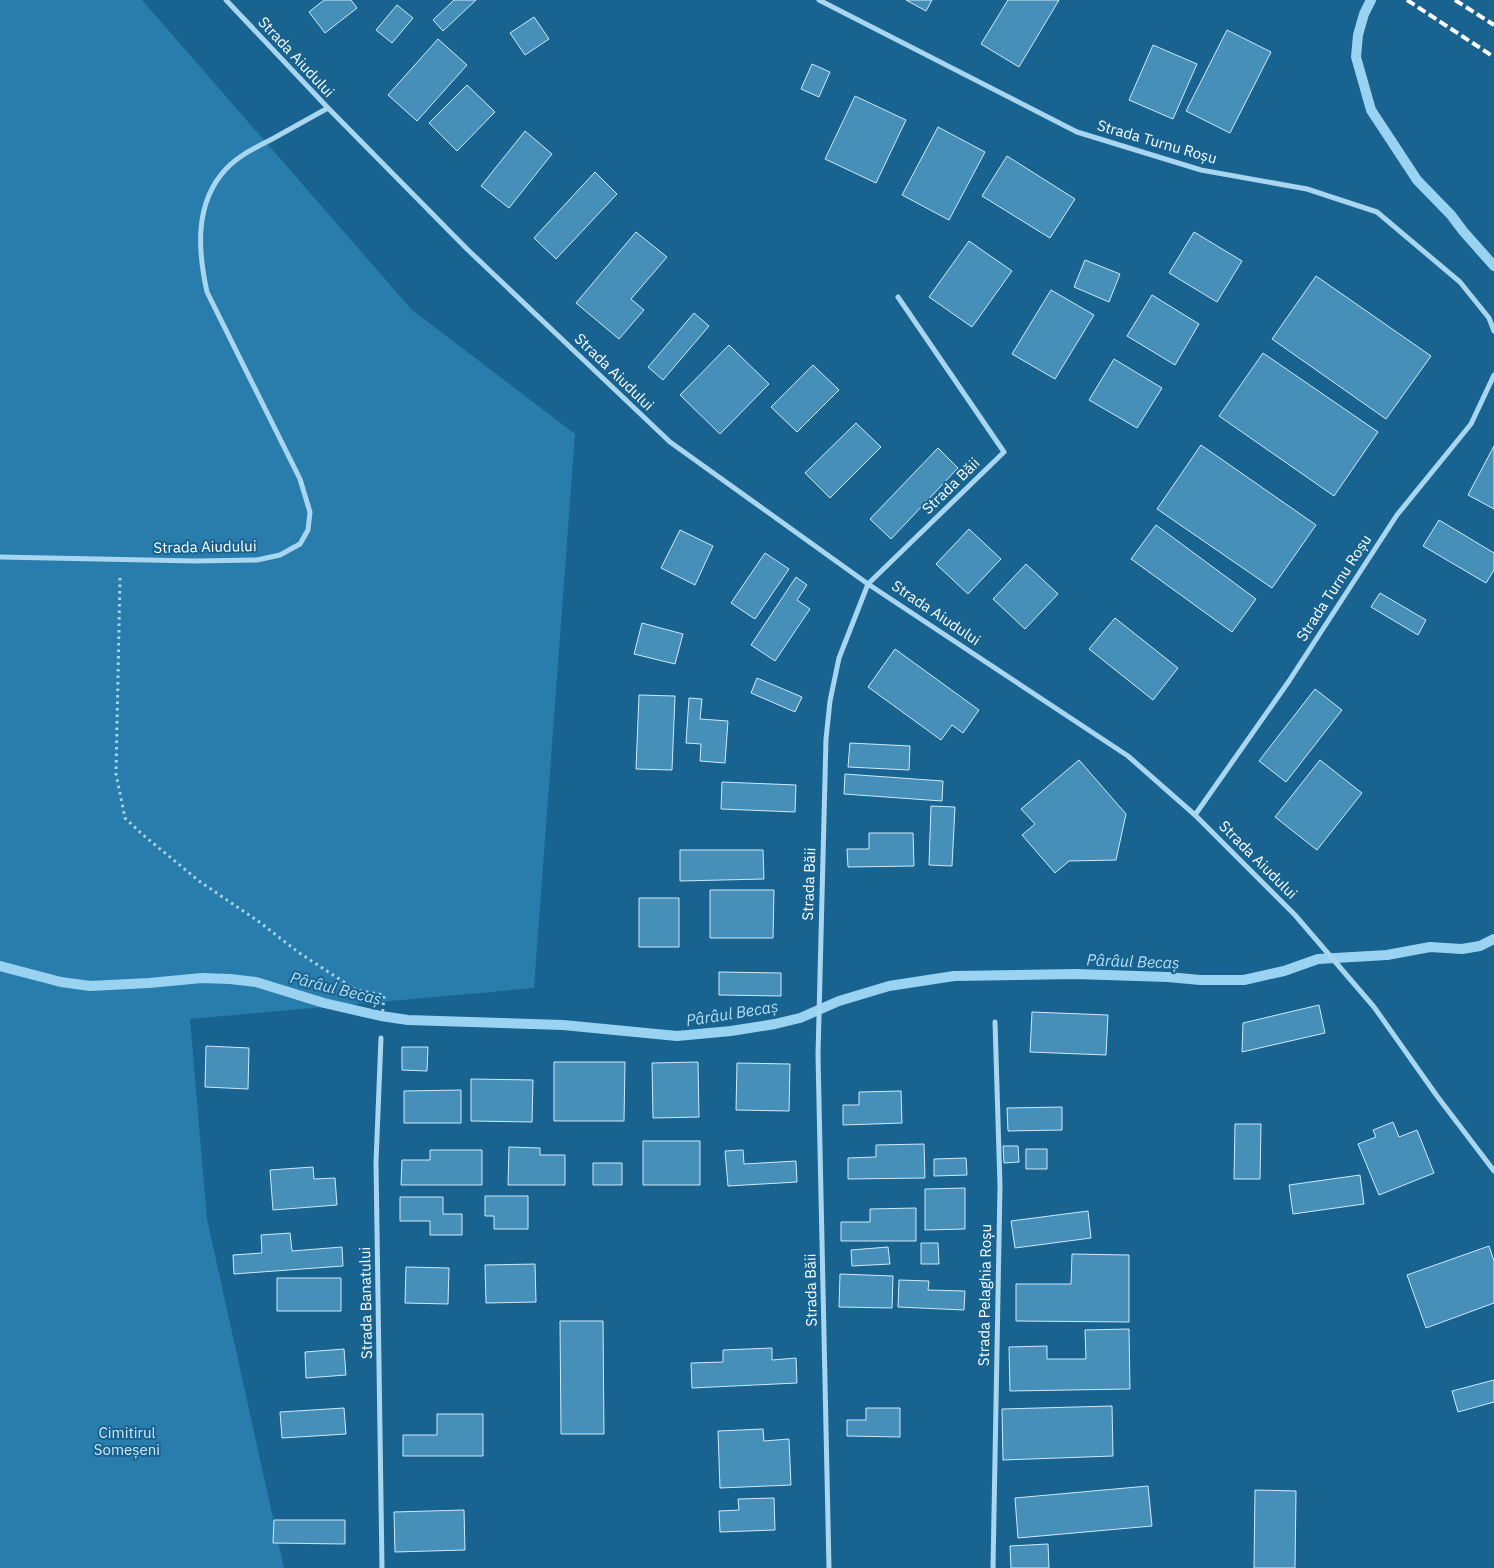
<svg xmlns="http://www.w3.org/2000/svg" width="1494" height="1568" viewBox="0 0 1494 1568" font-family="'IBM Plex Sans',sans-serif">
<rect width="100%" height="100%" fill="#196390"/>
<path fill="#297dac" d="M0,0h142l270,310 163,124 -41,554 -344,31 17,200 77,349h-284z"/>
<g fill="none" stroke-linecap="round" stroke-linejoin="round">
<path stroke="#9ad3f1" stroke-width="10" d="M1371,0l-7,14 -6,21 -2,22 15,53 46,70 34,35 12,16 31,35
M0,966l61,16 29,4 59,-3 53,-5 28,1 26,3 68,21 57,13 27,4 155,5 114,11 54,-5 44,-7 25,-6 39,-17 50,-15 65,-10 121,-2 93,3 32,3h44l40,-9 34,-12 69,-4 43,-8 32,2 18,-3 14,-7"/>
</g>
<path fill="#468fb9" stroke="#ceeafa" d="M324,0h27l6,8 -32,25 -16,-21z
M454,0h22l-33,31 -10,-11z
M906,0h26l-6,11z
M1008,0h51l-40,67 -38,-23z
M397,5l16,13 -21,25 -16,-13z
M534,17l15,22 -24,16 -15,-22z
M1227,30l44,22 -41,81 -44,-22z
M438,39l29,26 -50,56 -29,-26z
M1153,45l44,19 -24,55 -44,-19z
M812,64l18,8 -11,25 -18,-8z
M467,85l28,27 -38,39 -28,-28z
M855,96l51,24 -30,63 -51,-24z
M938,127l47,25 -36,68 -47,-25z
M525,131l27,23 -43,54 -28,-22z
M1007,156l68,43 -25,39 -68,-42z
M595,172l22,22 -61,65 -22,-21z
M636,232l31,25 -36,42 13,11 -25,29 -43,-36z
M1194,232l48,29 -25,41 -48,-29z
M969,241l43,30 -40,56 -43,-30z
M1085,260l35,14 -11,28 -35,-15z
M1316,276l115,80 -45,63 -114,-80z
M1051,290l43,25 -39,64 -43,-25z
M1152,295l47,29 -24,41 -48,-29z
M694,313l15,13 -46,54 -15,-13z
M729,345l40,39 -49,50 -40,-39z
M1263,353l115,79 -44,64 -115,-80z
M1114,359l48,29 -25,40 -48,-28z
M813,365l26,25 -42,42 -26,-25z
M856,423l25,24 -51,51 -25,-25z
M1201,445l115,80 -44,63 -115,-79z
M1494,446v63l-26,-14z
M938,448l20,20 -67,71 -21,-20z
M1439,520l55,33v17l-8,13 -63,-37z
M1156,525l100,74 -24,33 -101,-73z
M969,529l32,30 -33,35 -32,-30z
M680,530l33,16 -18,39 -34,-17z
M765,553l24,16 -34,50 -24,-16z
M1026,564l32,30 -33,35 -32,-30z
M796,577l11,8 -10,15 13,9 -35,52 -24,-16z
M1380,593l46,27 -8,15 -47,-28z
M1115,618l63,50 -25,32 -64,-51z
M642,623l41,11 -8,30 -41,-10z
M895,649l84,61 -16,23 -11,-8 -11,15 -73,-53z
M757,678l45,19 -7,15 -44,-19z
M1315,689l27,21 -56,72 -27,-21z
M639,695l36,1 -3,74 -36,-1z
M689,698l13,1 -2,20 28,2 -3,42 -25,-2 1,-17 -15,-1z
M850,743l60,3 -1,24 -61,-3z
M1079,760l47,54 -10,46 -47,1 -14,12 -33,-38 13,-11 -14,-15z
M1320,760l42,33 -45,57 -42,-33z
M845,774l98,7 -1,20 -98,-7z
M722,782l74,3 -1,27 -74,-3z
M931,806l24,1 -3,59 -23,-1z
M869,833h44l1,33 -66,1 -1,-18h22z
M680,850h83l1,29 -84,2z
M710,890h64l-1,48h-63z
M639,898h40v49h-40z
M719,972l62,1v23l-62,-1z
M1319,1005l6,28 -83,19 1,-29z
M1032,1012l76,3 -2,40 -76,-3z
M206,1046l43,2 -1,41 -43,-2z
M402,1047h26l-1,24 -25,-1z
M554,1062h71l-1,59h-70z
M698,1062l1,55 -46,1 -1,-55z
M737,1063l53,1 -1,47 -53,-1z
M471,1079l62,1 -1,42 -61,-1z
M461,1090v33h-57v-32z
M901,1091l1,32 -59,2v-20h16v-13z
M1062,1107v23l-54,1 -1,-23z
M1393,1122l6,15 18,-7 17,43 -55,22 -21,-51 18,-7 -3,-7z
M1235,1124h26l-1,55h-26z
M643,1141h57v44h-57z
M924,1144l1,34 -77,1v-21l28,-1v-12z
M1003,1146h15l1,16 -15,1z
M509,1147l31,1v7h25v30h-57z
M1026,1149h21v20h-21z
M430,1150h52v35h-81l1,-25h28z
M743,1150l1,14 52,-3 1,21 -69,4 -3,-35z
M966,1158l1,17 -33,1v-17z
M593,1163h29v22h-29z
M313,1167l1,12 21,-1 2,27 -64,5 -3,-40z
M1360,1175l4,29 -71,10 -4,-29z
M965,1188v41l-40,1v-41z
M485,1196h43v33h-34v-13h-9z
M400,1197h43v17h19v21h-32v-14h-30z
M916,1208v33h-75v-19h29v-13z
M1088,1211l3,27 -76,10 -4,-27z
M290,1233l2,18 50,-4 1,19 -109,8 -1,-19 29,-2 -1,-18z
M921,1243h17l1,21h-18z
M1489,1246l5,15v42l-68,25 -19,-53z
M888,1247l2,17 -38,2 -1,-16z
M1072,1254l57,1v67l-113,-1v-37h55z
M535,1264l1,38 -50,1 -1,-38z
M406,1267l43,1 -1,36 -43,-1z
M840,1274l53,2 -1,32 -53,-1z
M277,1278h64v33h-64z
M899,1280l30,1 -1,9 37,1 -1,19 -66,-3z
M560,1321h43l1,113h-43z
M1129,1329l1,60 -120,2 -1,-44 38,-1v13h39l-1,-29z
M772,1348v12l24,-2 1,25 -105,5 -1,-25 32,-1v-12z
M344,1349l2,26 -40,3 -1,-26z
M1494,1380v22l-36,10 -6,-21z
M1112,1406l1,50 -110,4 -1,-51z
M344,1408l2,26 -64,4 -2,-26z
M866,1408h34v29l-53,-1v-16h19z
M437,1414h46v42h-80v-21h34z
M763,1429l1,12 25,-2 2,46 -71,3 -2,-57z
M1148,1486l4,40 -134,12 -3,-40z
M1255,1490l41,1 -1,77h-41z
M774,1498l1,32 -55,2 -1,-21 20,-1 -1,-11z
M464,1510l1,40 -70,2 -1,-40z
M274,1520h71v24l-72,-1z
M1048,1544l1,24h-38l-1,-22z"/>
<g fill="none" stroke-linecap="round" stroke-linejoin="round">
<path stroke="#a8d5ef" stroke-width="3" stroke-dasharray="2.5 4" stroke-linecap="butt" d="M120,578l-4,196 9,44 17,16 57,47 59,40 40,31 58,38 28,5 -2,25"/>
<path stroke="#a8d5ef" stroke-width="5" d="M226,0l102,108 139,141 203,193 198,142 260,172 67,59 100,100 79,92 63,89 57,75
M819,0l258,132 124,38 106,19 70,23 83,70 29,36 5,13
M0,557l195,4 62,-1 23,-5 20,-11 8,-14 2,-18 -10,-33 -93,-187c-9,-41 -13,-89 19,-123 13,-14 31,-22 48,-31 18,-10 36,-20 54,-30
M1195,815l94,-134 108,-166 74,-91 23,-49
M381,1038l-5,124 6,406
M829,1568l-11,-513 8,-316 4,-38 9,-43 29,-74 136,-132 -106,-155
M993,1568l7,-382 -5,-164"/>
<path stroke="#fff" stroke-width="4" stroke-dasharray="9 4" stroke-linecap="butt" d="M1407,0l87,57
M1455,0l39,25"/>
</g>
<g text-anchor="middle" stroke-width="4" stroke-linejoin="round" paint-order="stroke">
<g font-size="15" fill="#fff" stroke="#196390">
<text transform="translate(296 57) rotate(47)" y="5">Strada Aiudului</text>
<text transform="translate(1157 142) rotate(16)" y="5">Strada Turnu Roșu</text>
<text transform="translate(614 372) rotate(44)" y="5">Strada Aiudului</text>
<text transform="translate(951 486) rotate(-44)" y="5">Strada Băii</text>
<text transform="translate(205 547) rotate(-1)" y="5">Strada Aiudului</text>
<text transform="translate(1334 588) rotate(-57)" y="5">Strada Turnu Roșu</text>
<text transform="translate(936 613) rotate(34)" y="5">Strada Aiudului</text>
<text transform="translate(1258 860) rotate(45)" y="5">Strada Aiudului</text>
<text transform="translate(809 884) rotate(-88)" y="5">Strada Băii</text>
<text transform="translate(811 1290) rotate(-91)" y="5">Strada Băii</text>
<text transform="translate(985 1295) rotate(-89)" y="5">Strada Pelaghia Roșu</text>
<text transform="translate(366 1303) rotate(-91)" y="5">Strada Banatului</text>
</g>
<g font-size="15" fill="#ceeafa" stroke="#196390">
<text x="127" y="1438">Cimitirul<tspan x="127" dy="17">Someșeni</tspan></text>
</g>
<g font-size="16" font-style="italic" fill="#b4def6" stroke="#196390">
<text transform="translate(1133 961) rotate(2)" y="6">Pârâul Becaș</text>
<text transform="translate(336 988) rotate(14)" y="6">Pârâul Becaș</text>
<text transform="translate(732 1013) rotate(-9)" y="6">Pârâul Becaș</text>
</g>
</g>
</svg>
